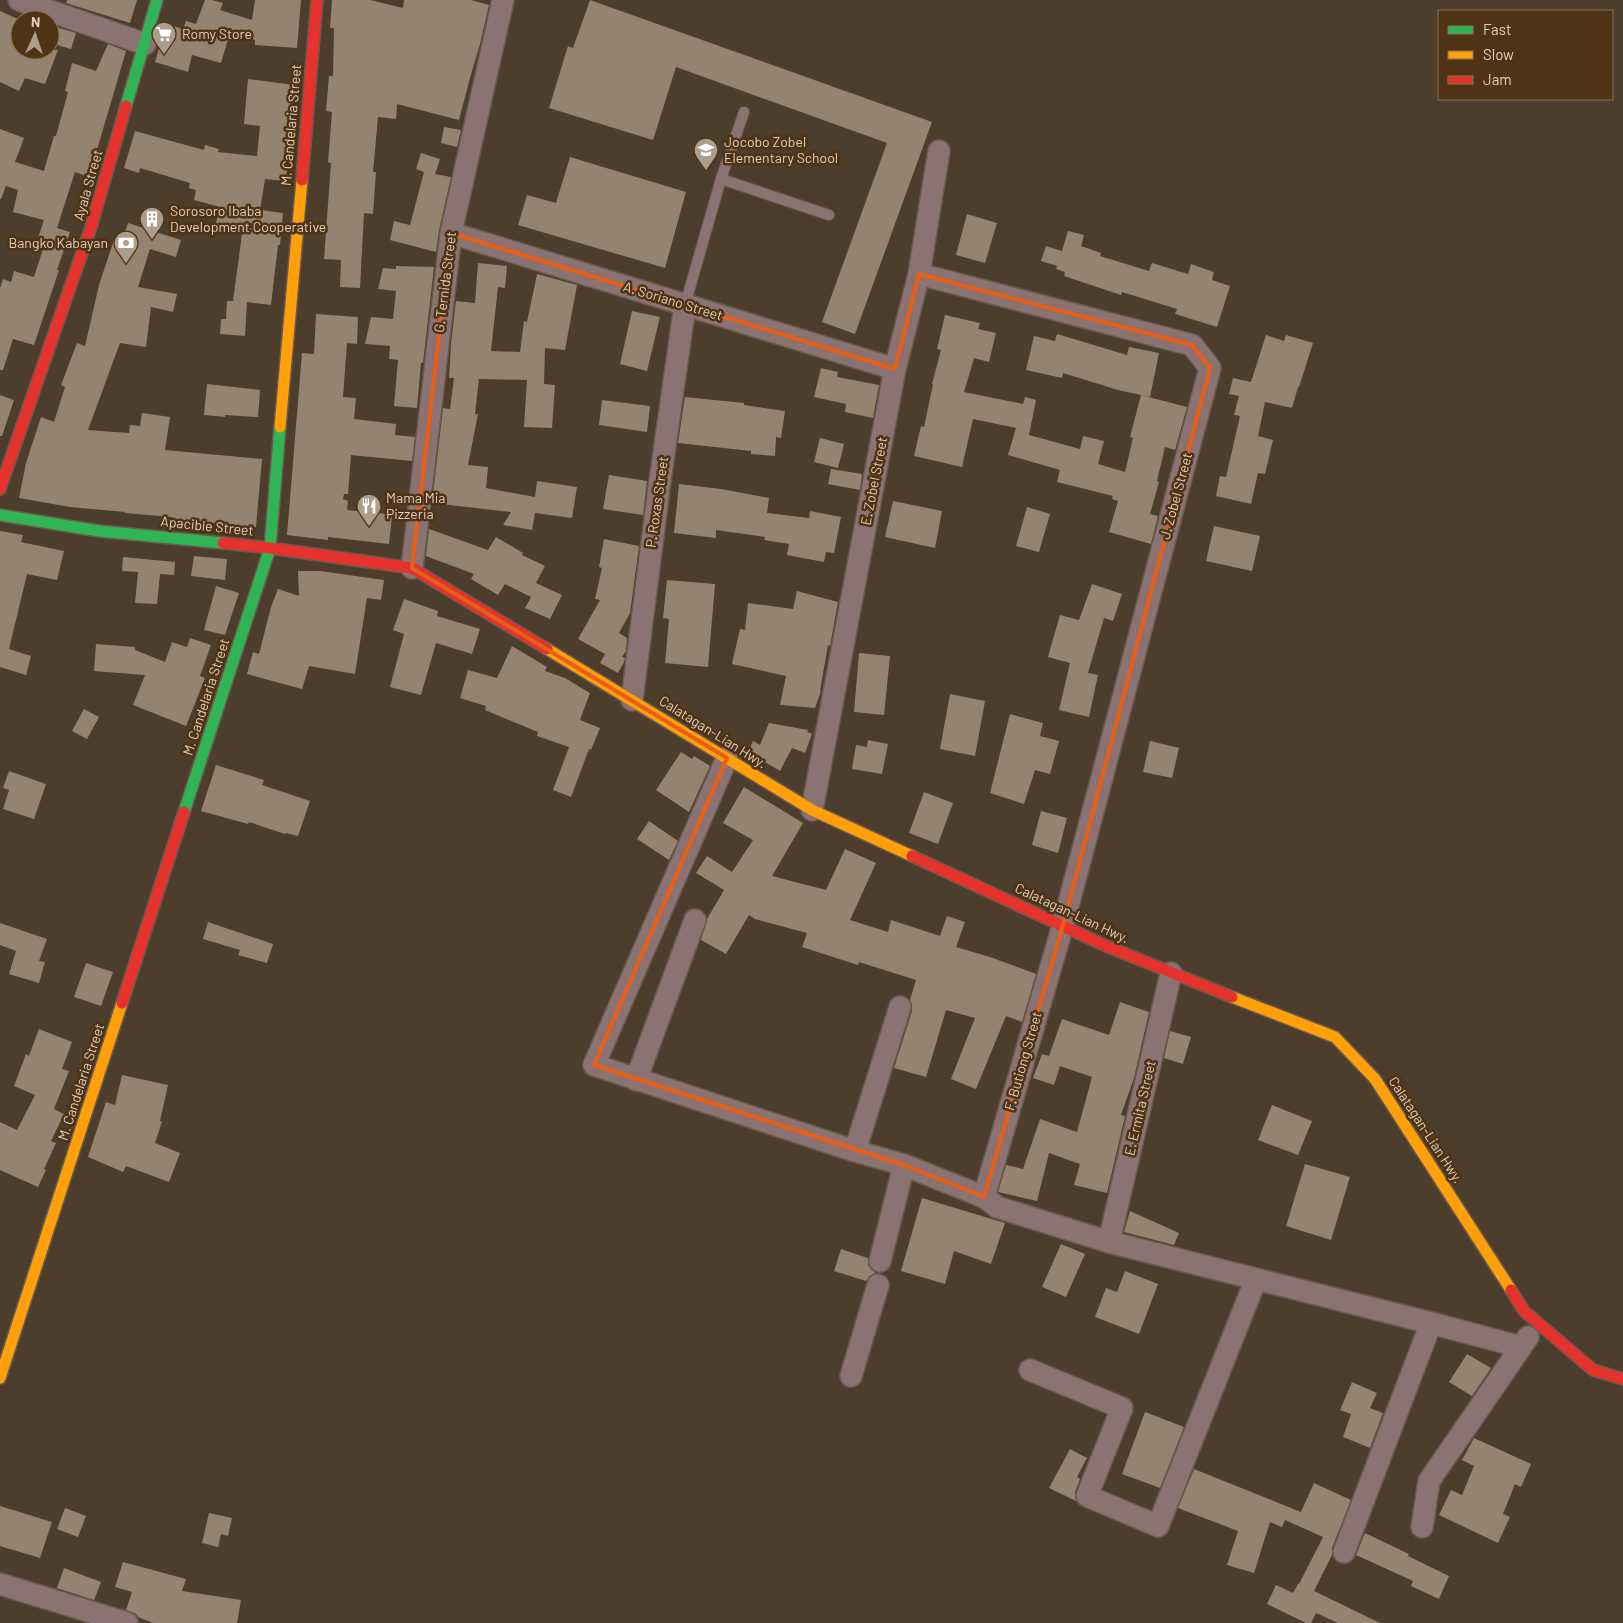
<svg xmlns="http://www.w3.org/2000/svg" width="1623" height="1623" viewBox="0 0 1623 1623" font-family="Barlow,sans-serif">
<rect width="100%" height="100%" fill="#4d3d2c"/>
<path fill="#958371" d="M67,0h70l-7,23 -64,-20z
M205,0h7l11,3 -3,7 32,10 3,-20h46l-4,48 -42,-3v-5l-25,-7 -9,30 -29,-8 -4,17 -33,-10 11,-38 17,5 3,-8 10,3z
M332,0h38l33,8 1,-8h67l18,5 -9,39 -10,34 -11,42 -62,-16 -1,15 -18,-2 -5,55h3l-3,42 -9,-1 -4,75 -20,-1 1,-27 -17,-1 7,-96 -3,-1 4,-50 -6,-1 3,-35h4l1,-48h-4z
M590,0l342,122 -77,212 -33,-12 65,-179 -211,-76 -23,73 -104,-32 19,-62 5,2z
M0,11l20,9v30h38l-13,34 -20,-6 -6,13 -19,-9z
M53,26l23,7 -5,16 -21,-6v-10z
M108,44l18,7 -37,126 -14,-5 -18,56 13,4 -13,38h2l-25,75 -21,-6 -10,31h-3v-82l3,-9 8,3 3,-11 20,6 9,-28 -8,-2 9,-27 -31,-8 5,-22 -12,-4 -5,13h-1v-70l24,9 -9,24 29,9 10,-35h2l12,-44 -3,-1 7,-28 24,8z
M248,79l46,6 -8,96 -21,-2 -5,31 23,3 -3,32h-2l-7,60 -24,-3 -2,34 -25,-2 1,-15h5l1,-18h6l9,-67 -27,-7 5,-20 -26,-7 2,-10 -7,-2 1,-5 -50,-15 -1,5 -15,-5 11,-37 69,19 1,-5 14,4 -1,3 39,4 3,-30 -16,-2z
M444,127l17,3 -4,17 -16,-4z
M421,153l19,6 -5,15 16,3 -12,53 -3,22 -46,-12 4,-19 16,4 14,-53 -8,-3z
M570,157l116,35 -21,76 -147,-43 9,-30 29,8z
M967,214l30,9 -12,40 -29,-8z
M128,223l53,17 -5,17 -26,-8 -12,38 39,7 -4,18 -22,-5 -5,40 -26,-4 -32,87 41,3 1,-8 10,1 2,-13 28,4 -5,33 97,9 -6,68 -51,-5 -33,-3v-2l-48,-4 1,-1 -55,-5 -51,-9 7,-35 15,-46 13,5 11,-35 -4,-2 16,-42 8,3 14,-61 15,-45 7,3z
M1068,231l16,4 -3,11 20,7 -1,3 49,15 3,-8 36,11 3,-10 23,8 -2,8 18,6 -13,41 -42,-13 2,-5 -55,-17 -1,3 -57,-19 1,-4 -9,-3 1,-3 -16,-5 5,-15 16,5z
M478,263l29,3 -2,22 -7,-1 -7,64 29,1 4,-31 3,1 10,-48 40,11 -12,65 -20,-2 -1,36 11,1 -3,43 -28,-1 3,-47 -48,-1 -4,35h3l-10,51 20,2 -2,21 49,9 2,-16 40,6 -5,31 -37,-5 -3,17 -29,-5 8,-13 -79,-9 11,-95 7,1 4,-31h-5l2,-34 5,-43 19,2z
M396,266l38,1 -11,96h-2l-4,45 -23,-2 4,-46 -9,-1 1,-13 -25,-2 6,-27 22,2 3,-28 -18,-2 5,-21 13,1z
M632,311l28,6 -13,54 -27,-7z
M316,314l42,3 -1,27 -10,-1 -4,54 13,1 -2,21 42,5 -1,11 20,2 -3,24 -61,-6 -3,39h-4l-1,5 5,2 -1,9 39,4 6,2 -3,28 -61,-7v3l-41,-5 15,-182 12,1z
M945,315l35,8 -2,6 18,4 -7,29 -15,-4 -10,34 59,12 2,-7 11,3 -7,35 51,14 3,-13 21,5 -6,23 27,8 8,-34 -3,-1 11,-42 46,12 -12,43 -10,-3 -8,34 2,1 -9,32 8,2 -7,28 -42,-12 9,-31 -6,-2 1,-3 -56,-14 3,-12 -52,-15 8,-27 -43,-9 -11,48 -48,-11 7,-30 3,1 9,-43h-1l9,-34 -4,-1z
M1057,334l70,21 2,-8 30,6 -9,44 -32,-7 -55,-17 -1,5 -36,-8 8,-34 21,5z
M1266,335l18,6 2,-6 27,8 -14,44h-1l-6,21 -27,-6 -7,34 15,4 -8,34 -7,-1 -7,31 -35,-8 4,-20 6,1 14,-61 -6,-1 5,-19 -10,-2 4,-16 18,4z
M821,368l17,4 -1,5 42,8 -6,33 -28,-6 1,-8 -32,-7z
M207,384l53,6 -2,27 -33,-2v2l-21,-2z
M0,395l14,5 -12,36h-2z
M685,397l59,6v2l41,6 -4,27 -5,-1 -1,19 -24,-2v-3l-73,-8z
M602,400l48,6 -3,26 -48,-7z
M820,438l24,6 -6,24 -24,-6z
M831,469l31,5 -2,16 -32,-6z
M609,475l38,6 -4,34 -40,-6z
M679,484l42,5 48,9 -2,15 42,5 1,-7 31,6 -7,36 -8,-1 -2,10 -37,-7 2,-11 -25,-4 1,-3 -49,-7v8l-42,-5z
M893,501l49,10 -7,37 -50,-11z
M1027,507l23,7 -11,38 -23,-6z
M1214,526l46,10 -8,35 -46,-10z
M429,529l59,21 8,-13 27,16 -1,2 23,11 -9,17 26,12 -12,24 -25,-11 6,-11 -26,-13 -7,11 -27,-16 3,-5 -48,-18z
M0,531l23,4 -2,7 43,9 -7,29 -30,-6 -18,75 22,7 -5,19 -26,-8z
M604,539l35,7 -9,67 -11,20 8,5 -1,13 -4,6 3,1 -1,4 -6,11 -18,-10 5,-9 -27,-15 22,-39 -5,-1 7,-31 -3,-1z
M194,556l33,3 -2,21 -34,-4z
M123,557l52,5 -1,13 -14,-1 -3,30 -22,-1 3,-31 -16,-1z
M298,571h22l64,9 -3,20 -14,-2 -12,76 -46,-8 -7,23 -55,-15 6,-22 6,2 12,-47 7,-18 21,7z
M667,580l48,4 -7,83 -43,-4 4,-44 -6,-1z
M1092,584l30,10 -9,27 -9,-3 -16,55 10,2 -9,42 -30,-7 11,-47 -22,-6 12,-42 19,5z
M216,586l23,7 -14,42 -21,-5z
M797,591l41,11 -8,44 -2,-1 -8,46h1l-6,17 -35,-3 6,-29 -54,-12 8,-35 5,1 3,-27 45,6z
M404,599l34,12 -1,5 43,13 -8,25 -36,-11 -15,52 -31,-8 14,-53 -11,-4z
M190,638l21,7 -11,31 5,2 -19,48 -53,-21 12,-30 -51,-4 2,-27 39,3v3l30,12 7,-20 15,5z
M512,646l35,21 -2,4 20,7 25,15 -10,27 20,8 -9,22 -2,-1 -18,48 -18,-7 16,-43 -32,-11 1,-4 -53,-22 1,-4 -26,-8 8,-28 29,8z
M859,653l31,3 -6,59 -30,-3z
M950,694l35,7 -10,55 -35,-7z
M84,709l15,8 -12,22 -15,-8z
M1010,714l33,9 -3,13 19,5 -9,33 -15,-4 -11,34 -34,-11z
M769,723l39,7 -1,2 5,2 -7,19 -13,-5 -12,23 -32,-19 5,-11 7,4z
M868,740l20,4 -6,30 -30,-5 4,-24 11,2z
M1150,741l29,7 -7,30 -29,-6z
M681,752l11,7 2,-3 16,10 -21,46 -33,-22z
M216,765l48,15 -2,5 48,16 -12,35 -12,-3 -1,1 -36,-12 -1,2 -47,-13z
M9,771l37,13 -12,35 -31,-10 6,-19 -6,-2z
M744,787l59,36 -31,53 54,14 19,-41 31,14 -26,57 38,12 3,-12 49,16 7,-20 18,6 -9,25 34,10 46,17 -14,48 -16,-6 -30,73 -25,-10 24,-61 -29,-8 -20,67 -32,-9 18,-57v-6l-2,-5 6,-20 -57,-18 -1,3 -56,-18 5,-14 -52,-14 -6,-4 -23,39 -25,-14 6,-21 17,-29 -28,-17 11,-17 25,16 21,-32 -30,-17z
M924,792l29,11 -15,41 -29,-11z
M1041,811l26,7 -9,35 -26,-8z
M649,821l29,20 -9,19 -32,-21z
M208,922l65,22 -6,19 -29,-8 2,-5 -37,-11z
M0,923l47,16 -8,22 6,1 -6,21 -30,-9 7,-23 -16,-6z
M86,963l27,9 -12,34 -27,-9z
M1120,1002l29,10 -15,66 -13,37 4,1 -18,77 -33,-8 6,-21 -31,-11 -12,48 -39,-9 8,-27 17,4 17,-50 37,13 15,-55 -32,-11 -6,19 -21,-7 9,-24 7,2 13,-37 47,16z
M39,1029l33,13 -10,27 7,2 -15,38 10,5 -13,27 5,2 -12,26 2,1 -8,17 -38,-17v-48l17,8 18,-35 -21,-9 12,-32 3,2z
M1170,1031l21,6 -8,27 -19,-6z
M122,1075l46,10 -8,36 2,1 -7,21 25,10 -11,29 -43,-16 -3,6 -35,-15 18,-55 9,3z
M1272,1105l40,16 -14,34 -40,-15z
M1305,1164l45,13 -19,63 -45,-14z
M922,1198l83,25 -14,41 -37,-13 -9,33 -44,-13z
M1130,1211l49,22 -5,12 -50,-13z
M1061,1244l24,10 -19,43 -24,-10z
M841,1249l27,9v7l4,5 4,3 -6,3 -4,5 -32,-10z
M1125,1271l33,13 -19,50 -44,-17 11,-29 11,4z
M1467,1354l24,14 -19,28 -23,-14z
M1352,1382l25,11 -7,15 13,5 -13,35 -27,-11 8,-23 -11,-4z
M1145,1412l39,15 -24,61 -38,-14z
M1474,1438l57,26 -10,23 -6,-3 -12,30 7,3 -12,26 -59,-28 12,-25 11,5 12,-29 -12,-6z
M1070,1449l17,9 -10,19 3,2 -5,13 1,9 -27,-13z
M1194,1469l107,43 13,-29 37,17 -19,48v7l-18,36 66,32h-42l-22,-10 -5,10h-5l-39,-19 9,-19 17,8 5,-9h1l24,-47 -38,-17 -3,7 -12,-5 -16,51 -27,-8 11,-34 -60,-23z
M0,1506l52,16 -12,36 -40,-12z
M65,1508l21,8 -8,21 -21,-8z
M209,1513l23,5 -4,18 -7,-2 -3,13 -16,-4z
M1365,1533l44,21 -1,2 41,20 -10,23 -28,-13 2,-5 -57,-26z
M123,1562l63,17 -4,12 59,9 -4,23h-84l-15,-6 -2,-3 -10,-4 6,-18 -17,-5z
M64,1568l37,14 -7,18 -37,-12z"/>
<g fill="none" stroke-linecap="round" stroke-linejoin="round">
<defs>
<path id="lane" d="M721,179l108,36
M685,305l36,-126 23,-67"/>
<path id="street" d="M19,0l126,44
M451,233l444,136
M919,274l273,71 18,23 -147,557 -79,272
M412,568l39,-335 52,-233
M632,700l27,-212 26,-183
M727,758l-133,307 261,86 49,14 80,32 13,10 112,35 322,81 90,24
M812,810l83,-441 24,-95 20,-123
M636,1080l59,-160
M855,1151l45,-144
M1109,1242l62,-269
M880,1261l24,-96
M1030,1370l92,38 -35,88 71,30 98,-247
M851,1376l27,-91
M1422,1527l7,-46 99,-144
M1344,1552l87,-229
M0,1584l127,39"/>
<path id="fast" d="M126,106l31,-106
M0,515l99,16 124,12
M184,812l86,-264 10,-121"/>
<path id="slow" d="M280,427l22,-247
M547,649l265,161 100,46
M1232,997l103,40 40,42 136,211
M0,1378l122,-375"/>
<path id="jam" d="M302,180l15,-180
M0,489l91,-262 35,-121
M223,543l47,5 142,20 135,81
M912,856l194,90 126,51
M122,1003l62,-191
M1511,1290l13,21 69,59 30,9"/>
</defs>
<use href="#lane" stroke="#685a4c" stroke-width="12"/>
<use href="#street" stroke="#685a4c" stroke-width="24"/>
<use href="#fast" stroke="#685a4c" stroke-width="14"/>
<use href="#slow" stroke="#685a4c" stroke-width="14"/>
<use href="#jam" stroke="#685a4c" stroke-width="14"/>
<use href="#lane" stroke="#8c7373" stroke-width="10"/>
<use href="#street" stroke="#8c7373" stroke-width="21"/>
<use href="#fast" stroke="#30b455" stroke-width="11"/>
<use href="#slow" stroke="#ff9f0a" stroke-width="11"/>
<use href="#jam" stroke="#e5322d" stroke-width="11"/>
</g>
<path fill="none" stroke="#e85f15" stroke-width="4" stroke-linejoin="round" d="M451,233l444,136 24,-95 273,71 18,23 -147,557 -79,272 -80,-32 -310,-100 133,-307 -315,-190z"/>
<defs>
<symbol id="supermarket-pin" viewBox="-11 -11 22 30"><path d="M0 17L-7.5 6A9.5 9.5 0 1 1 7.5 6Z" fill="#ad9d8c" stroke="#4e3314"/><path d="M-6-5.5h2.5l.6 2H6L4.5 2H-2.5L-4.4-4H-6ZM-1.5 3.2a1.3 1.3 0 1 0 .1 0ZM3 3.2a1.3 1.3 0 1 0 .1 0Z" fill="#fff"/></symbol>
<symbol id="school-pin" viewBox="-11 -11 22 30"><path d="M0 17L-7.5 6A9.5 9.5 0 1 1 7.5 6Z" fill="#ad9d8c" stroke="#4e3314"/><path d="M0-5L7-2L0 1L-7-2ZM-4 1L0 2.5L4 1V4Q0 6-4 4Z" fill="#fff"/></symbol>
<symbol id="building-pin" viewBox="-11 -11 22 30"><path d="M0 17L-7.5 6A9.5 9.5 0 1 1 7.5 6Z" fill="#ad9d8c" stroke="#4e3314"/><path d="M-4-6H4V6H1V3H-1V6H-4ZM-2.5-4.3h1.7v1.8h-1.7ZM.8-4.3h1.7v1.8H.8ZM-2.5-1h1.7V.8h-1.7ZM.8-1h1.7V.8H.8Z" fill="#fff"/></symbol>
<symbol id="bank-pin" viewBox="-11 -11 22 30"><path d="M0 17L-7.5 6A9.5 9.5 0 1 1 7.5 6Z" fill="#ad9d8c" stroke="#4e3314"/><path d="M-6-4H6V4H-6ZM0-2.3a2.3 2.3 0 1 0 0 4.6a2.3 2.3 0 1 0 0-4.6Z" fill="#fff"/></symbol>
<symbol id="restaurant-pin" viewBox="-11 -11 22 30"><path d="M0 17L-7.5 6A9.5 9.5 0 1 1 7.5 6Z" fill="#ad9d8c" stroke="#4e3314"/><path d="M-5-6h1v4h1v-4h1v4h1v-4h1v5L-1.5 .5V6h-2V.5L-5-1ZM5-6V6H3V1.5H1.5Q1.5-4 5-6Z" fill="#fff"/></symbol>
</defs>
<g fill-rule="evenodd">
<use href="#supermarket-pin" x="150" y="20" width="28" height="38"/>
<use href="#school-pin" x="692" y="136" width="28" height="38"/>
<use href="#building-pin" x="138" y="205" width="28" height="38"/>
<use href="#bank-pin" x="112" y="229" width="28" height="38"/>
<use href="#restaurant-pin" x="355" y="492" width="28" height="38"/>
</g>
<g text-anchor="middle" stroke-width="5" stroke-linejoin="round" paint-order="stroke">
<g font-size="14" fill="#e1d0bf" stroke="#4e3314" text-anchor="start">
<text x="182" y="39">Romy Store</text>
<text x="724" y="147">Jocobo Zobel<tspan x="724" dy="16">Elementary School</tspan></text>
<text x="170" y="216">Sorosoro Ibaba<tspan x="170" dy="16">Development Cooperative</tspan></text>
<text x="108" y="248" text-anchor="end">Bangko Kabayan</text>
<text x="386" y="503">Mama Mia<tspan x="386" dy="16">Pizzeria</tspan></text>
</g>
<g font-size="14" fill="#e1d0bf" stroke="#4e3314">
<text transform="translate(291 125) rotate(-85)" y="5">M. Candelaria Street</text>
<text transform="translate(88 185) rotate(-74)" y="5">Ayala Street</text>
<text transform="translate(445 282) rotate(-83)" y="5">G. Ternida Street</text>
<text transform="translate(673 301) rotate(17)" y="5">A. Soriano Street</text>
<text transform="translate(874 481) rotate(-79)" y="5">E. Zobel Street</text>
<text transform="translate(1176 496) rotate(-75)" y="5">J. Zobel Street</text>
<text transform="translate(657 502) rotate(-82)" y="5">P. Roxas Street</text>
<text transform="translate(207 526) rotate(6)" y="5">Apacible Street</text>
<text transform="translate(206 697) rotate(-72)" y="5">M. Candelaria Street</text>
<text transform="translate(713 732) rotate(32)" y="5">Calatagan-Lian Hwy.</text>
<text transform="translate(1072 913) rotate(25)" y="5">Calatagan-Lian Hwy.</text>
<text transform="translate(1023 1061) rotate(-74)" y="5">F. Butiong Street</text>
<text transform="translate(81 1082) rotate(-72)" y="5">M. Candelaria Street</text>
<text transform="translate(1140 1108) rotate(-77)" y="5">E. Ermita Street</text>
<text transform="translate(1426 1130) rotate(57)" y="5">Calatagan-Lian Hwy.</text>
</g>
</g>
<rect x="1438" y="10" width="175" height="90" fill="#4e3314" stroke="#897258"/>
<rect x="1448" y="26" width="25" height="8" fill="#30b455" stroke="#897258"/>
<text x="1483" y="35" font-size="15" fill="#e1d0bf">Fast</text>
<rect x="1448" y="51" width="25" height="8" fill="#ff9f0a" stroke="#897258"/>
<text x="1483" y="60" font-size="15" fill="#e1d0bf">Slow</text>
<rect x="1448" y="76" width="25" height="8" fill="#e5322d" stroke="#897258"/>
<text x="1483" y="85" font-size="15" fill="#e1d0bf">Jam</text>
<g transform="translate(35 35) rotate(3)"><circle r="24" fill="#4e3314" stroke="#897258"/>
<path d="M0-4L9 19L0 12L-9 19Z" fill="#ad9d8c"/>
<text y="-8" font-size="14" font-weight="bold" text-anchor="middle" fill="#e1d0bf">N</text>
</g>
</svg>
